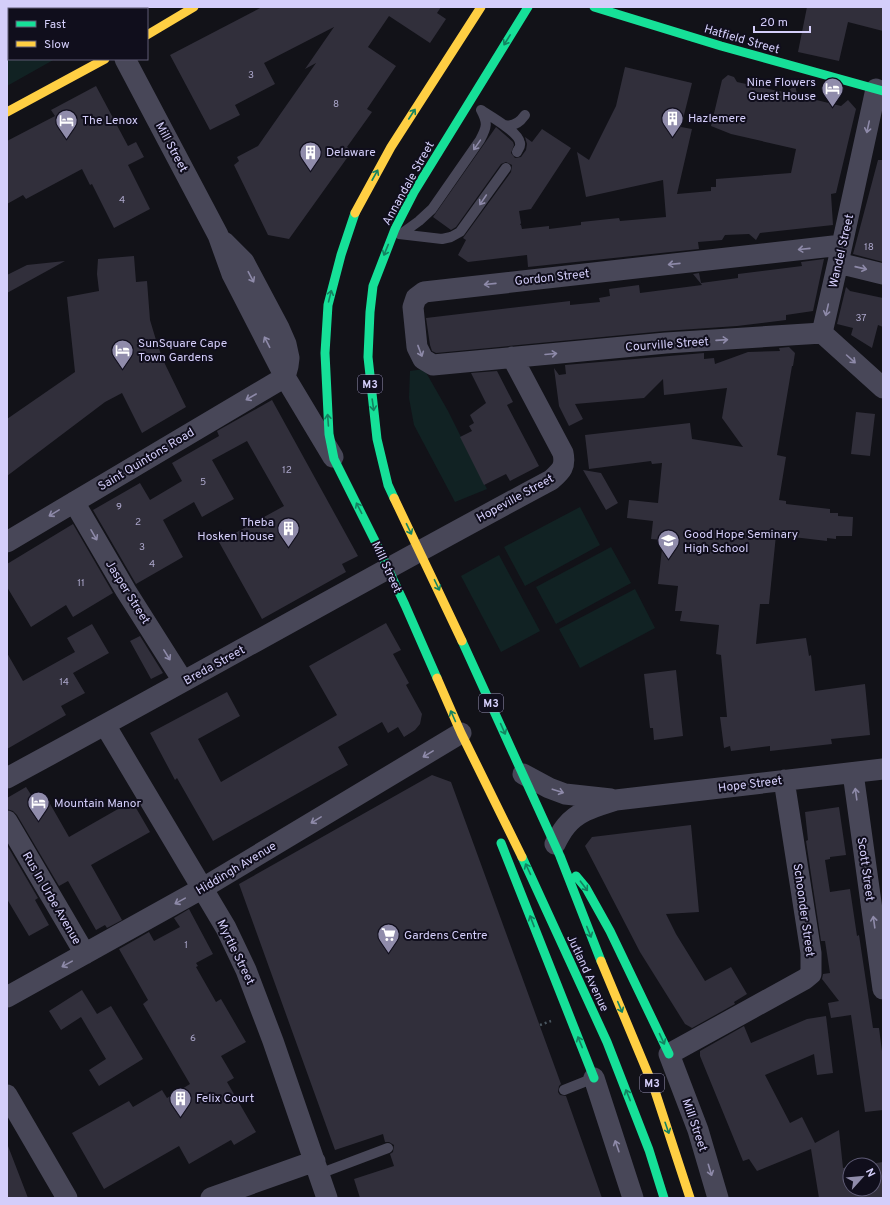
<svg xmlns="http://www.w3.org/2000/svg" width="890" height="1205" viewBox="0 0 890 1205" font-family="Overpass,sans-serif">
<rect width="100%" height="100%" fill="#121218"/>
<path fill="#112223" d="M7,7h142l-3,2h-137v50h46l-48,27z
M424,369l24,42 39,78 -32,13 -41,-77 -5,-27 1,-27z
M580,507l20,38 -75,41 -21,-39z
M611,547l20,36 -75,41 -20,-37z
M499,555l41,76 -39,21 -40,-76z
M635,589l20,39 -75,40 -21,-39z"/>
<path fill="#12223c" d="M7,7h22l-1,2h-19v28l-2,2z"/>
<path fill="#312f3b" d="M262,7h179l-4,6 9,6 -16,24 -41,-27 -21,31 28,19 -29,43 5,3 -25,35 5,4 -63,88 -21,-4 -34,-70 5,-4 -2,-4 21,-11 58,-83 -11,6 29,-42 -70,36 11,21 -40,21 5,10 -30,15 -40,-75z
M807,7h76v24l-35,-9 -9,39 -41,-9z
M625,67l67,16 -11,44 11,2 -15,65 34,-3v-4h5v-8l75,-6 5,-24 -65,-15 -20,-8 11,-46 6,-5 6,2 3,5 41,9 9,1 8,-7 2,9 3,2 41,10 7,-6 8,9 -20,84 -5,1 2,31 -73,8 -4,7 -7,-6 -24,1 -3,5 -24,2 1,7 -171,18 -1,-12 -59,7 -10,-7 8,-15 -3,-2 48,-66 1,-7 -6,-3 -5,2 -45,63 -5,3 -18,-13 63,-90 17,15 1,3 -3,8 4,5 6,-1 5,-7 1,-6 -2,-7 7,5 10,-13 29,19 -40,61 -12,2 2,12 -1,2h1l1,4 27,-3v3l32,-4v-3l38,-4 1,3 46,-4 -3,-37 -77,17 -9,-45 12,8 27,-54z
M96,86l32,60 8,-4 8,15 -16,8 22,44 -36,19 -22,-44 -2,1 -8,-16 -56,30 -3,-4 -16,9v-63l48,-25 -4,-6z
M878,160h5v102l-30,-8z
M134,256l2,26 11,-1 3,39 6,20 7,20 23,47 -44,26 -20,-40 -17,9 -98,74v-57l68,-47 -8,-75 32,-6 -2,-17 1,-15z
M824,259l-11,52 -27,4v5l-49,6 -72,5 -229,22 -4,-2 -2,-6 -4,-27 144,-17v4l30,-3 -1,-4 11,-2 -1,-7 30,-4 1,8 62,-8 -9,-11 6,-1 2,10 37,-5v-4l64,-8 -1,-4z
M65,261l-58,32v-18l20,-10z
M846,287l4,4 33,7v29l-5,-2 -6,23 -21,-13 2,-7 -16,-4z
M789,347l6,6 -2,13h-1l-15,89 9,2 -7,43 7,1v3l44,5v4h8v3l15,1 -1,19h-16v3l-9,-1v3l-51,-6 -7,69h-9l-4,40 50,-6 3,18 2,-1 4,36 50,-7 5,51 -39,4 1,5 -62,7v-5l-39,5 -1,-5 -6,2 -4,-31h7l-6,-62 -5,-1 3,-29 -39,-4 2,-10h-7l3,-25 -20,-2 5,-44 -12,-1 2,-18 -26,-3 2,-18 29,3 4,-40 -10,1 -1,-3 -62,8 -4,-34 105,-12 2,16 51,8 -21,-29 5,-30 -63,7 -1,-16 -19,19 -69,6 8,15 -14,7 -10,-20 -5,-38 5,7 7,-1 -1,-9 139,-12v6l10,-1 1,6 33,-12 32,-1 -1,-3z
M497,371l16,31 -6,3 32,61 -29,15 -4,-7 -22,11 -24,-48 12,-6 -3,-5 5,-3 -4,-8 16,-12 -15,-30z
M272,400l86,156 -16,8 4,8 -84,47 -43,-77 65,-36 -37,-65 -35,19 22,39 -32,18 -8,-15 -31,18 20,37 -47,27 -43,-74 47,-27 10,17 32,-19 -10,-18 47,-27 -2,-5z
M856,412l19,2 -5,42 -19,-2z
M583,470l18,3 17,30 -12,7z
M73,524l40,69 -40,24 -7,-12 -35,22 -24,-40v-23z
M386,623l15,27 -8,4 16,29 -3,2 16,29 -2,10 -5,6 -11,7 -6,-10 -10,6 -6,-11 -44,25 10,18 -135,76 -36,-63 -2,2 -25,-47 77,-41 13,24 -42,23 23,43 116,-67 -28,-49z
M92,624l17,29 -36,20 12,20 -24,13 5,9 -59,34v-96l16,28 52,-29 -8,-14z
M140,636l23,37 -12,6 -21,-38z
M676,670l7,66 -29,4 -1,-12h-3l-6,-54z
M432,775l19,7 110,302 -2,2 -1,6 2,3 6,1 36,102h-242l-6,-19 40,-13 -4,-12 3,-2 1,-7 -5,-3h-4l-2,-8 -48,16 -96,-266z
M26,787l9,14 10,-6 24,42 63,-36 18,31 -59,33 31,55 -15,8 -2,-3 -9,5 -28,-49 -9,5 -42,-71 -4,-4 -6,-2v-11z
M839,807l7,48 -16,2v2l-5,1 5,32 20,-3 7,47 2,-1 14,93h6l4,31v51l-18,2 -14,-97 -20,3 -3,-15 11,-2 -17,-22 1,-5 7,-1 -5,-32h-4l-15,-100 2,-1 -3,-28z
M691,825l8,87 -33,2 10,20 29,47 26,-14 16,27 -13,8 1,2 -43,24 -7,-4 -45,-72 -55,-106 7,-9z
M7,845l31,53 -3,2 14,25 -20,11 -22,-37z
M189,909l24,45 -17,9 2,3 -2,1 20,35 5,-3 25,43 -25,14 13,22 -7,4 29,50 -22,13 -3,-5 -42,24 -10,-18 -75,43 -32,-56 57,-32 4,6 29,-17 5,8 23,-14 -47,-80 5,-4 -29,-51 30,-17 5,9 26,-14 -6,-9z
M82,990l15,24 14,-8 32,53 -44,27 -10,-16 17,-11 -25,-42 -20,13 -12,-19z
M826,1016l7,57 -16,2 -3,-21 -49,21 25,48 12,-6 13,26 24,-13 4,38 7,-1v22h24v-24h-11l20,-3v36h-64l-8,-49 -54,22 -8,-12 -6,2 -43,-105v-5l44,-25 7,17 56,-24z
M7,1146h1l20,52h-21z"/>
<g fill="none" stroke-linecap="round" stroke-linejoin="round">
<path stroke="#4b5761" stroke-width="2.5" stroke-dasharray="2 3" stroke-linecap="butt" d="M89,7l1,2
M540,1025l11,-4"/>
<path stroke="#484758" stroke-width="10" d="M481,110c9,6 38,22 39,33 1,4 -2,6 -3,9
M505,125c8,2 15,-3 20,-10
M399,234l43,5 9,-2 9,-5 46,-64
M401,234l18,-13 13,-12 48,-69c7,-13 8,-17 1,-30
M564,1090l30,-12
M319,1174l69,-26"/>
<path stroke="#484758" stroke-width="21" d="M125,59l93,176 14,39 53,103 48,80
M224,242l20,20 35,66 7,16 3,14 -1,8 -3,11
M838,263l45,11
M822,333l-156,10 -233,22 -10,-6 -6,-12 -4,-40 3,-9 8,-6 418,-47
M822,333l20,-88 34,-156
M822,333l61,55
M74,502l52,89 57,90
M7,542l278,-165
M105,725l121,203 20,42 27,71 54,157
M853,773l30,216
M523,774l26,14 16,6 46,5
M7,778c182,-98 362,-201 544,-298 10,-9 15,-13 12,-27l-51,-96
M7,821l78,133
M555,844c3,-6 7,-13 11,-18 13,-16 32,-20 50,-26l267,-31
M7,997l196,-109 258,-155
M594,1078l39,120
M7,1095l60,103
M211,1198l104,-37
M718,1198l-20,-68 -29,-76 136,-75 6,-5v-21l-27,-173"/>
<path stroke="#16e098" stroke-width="9" d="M594,7l127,39 162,45
M355,213l-14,42 -13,50 -3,48 4,81 5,25 40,80 31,66 32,73
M394,498l-6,-13 -11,-46 -9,-82 2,-45 3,-26 22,-57 19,-37 114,-185
M462,641l98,215 41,105
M501,843l93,235
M522,857l85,185 42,108 15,48
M576,876l10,12 24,43 59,123"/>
<path stroke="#ffcf43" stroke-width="9" d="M147,35l47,-28
M7,112l98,-53
M355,213l36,-66 90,-140
M394,498l68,143
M437,678l24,55 61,124
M601,961l53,127 36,110"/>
</g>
<defs><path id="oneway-shaft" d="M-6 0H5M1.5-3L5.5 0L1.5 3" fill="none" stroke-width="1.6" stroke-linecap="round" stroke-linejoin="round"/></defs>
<g stroke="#138260">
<use href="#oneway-shaft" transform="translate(507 40) rotate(122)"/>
<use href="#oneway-shaft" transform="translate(412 114) rotate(-57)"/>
<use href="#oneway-shaft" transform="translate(375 175) rotate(-61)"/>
<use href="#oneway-shaft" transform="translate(386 250) rotate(112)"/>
<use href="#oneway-shaft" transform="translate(330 296) rotate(-76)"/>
<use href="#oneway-shaft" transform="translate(373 405) rotate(82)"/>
<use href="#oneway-shaft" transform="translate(328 420) rotate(-94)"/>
<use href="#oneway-shaft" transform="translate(359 508) rotate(-117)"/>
<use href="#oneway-shaft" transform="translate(409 529) rotate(64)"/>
<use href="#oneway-shaft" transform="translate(437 585) rotate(64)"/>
<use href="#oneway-shaft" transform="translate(453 716) rotate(-114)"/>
<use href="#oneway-shaft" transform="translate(503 729) rotate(66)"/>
<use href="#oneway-shaft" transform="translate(528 869) rotate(-115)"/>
<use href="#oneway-shaft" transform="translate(584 886) rotate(53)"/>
<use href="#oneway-shaft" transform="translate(532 921) rotate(-111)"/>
<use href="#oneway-shaft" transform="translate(589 932) rotate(68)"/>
<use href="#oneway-shaft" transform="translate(620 1007) rotate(67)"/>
<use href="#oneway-shaft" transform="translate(662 1039) rotate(65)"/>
<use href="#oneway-shaft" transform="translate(580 1042) rotate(-112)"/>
<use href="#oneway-shaft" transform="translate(628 1095) rotate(-112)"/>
<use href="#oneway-shaft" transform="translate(667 1128) rotate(71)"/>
</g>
<g stroke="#8e8aa9">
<use href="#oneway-shaft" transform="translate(868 127) rotate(102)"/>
<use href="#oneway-shaft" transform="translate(477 145) rotate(125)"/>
<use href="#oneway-shaft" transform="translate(483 200) rotate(124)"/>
<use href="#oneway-shaft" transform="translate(804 249) rotate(174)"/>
<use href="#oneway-shaft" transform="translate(674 264) rotate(174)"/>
<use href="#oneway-shaft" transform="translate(861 268) rotate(13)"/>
<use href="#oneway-shaft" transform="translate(251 277) rotate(62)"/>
<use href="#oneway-shaft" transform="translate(490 284) rotate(174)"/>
<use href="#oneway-shaft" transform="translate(827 310) rotate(103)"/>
<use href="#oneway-shaft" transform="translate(722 340) rotate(-4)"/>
<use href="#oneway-shaft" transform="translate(267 342) rotate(-117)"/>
<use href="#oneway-shaft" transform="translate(420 351) rotate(69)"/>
<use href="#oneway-shaft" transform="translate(551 354) rotate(-5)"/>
<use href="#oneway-shaft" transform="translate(851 359) rotate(42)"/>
<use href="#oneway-shaft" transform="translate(251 397) rotate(150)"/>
<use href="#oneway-shaft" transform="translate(54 513) rotate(149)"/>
<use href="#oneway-shaft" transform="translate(94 535) rotate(60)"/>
<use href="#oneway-shaft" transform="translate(167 655) rotate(58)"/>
<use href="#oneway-shaft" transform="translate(428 754) rotate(149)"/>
<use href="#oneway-shaft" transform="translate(558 791) rotate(18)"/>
<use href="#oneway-shaft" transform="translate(856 794) rotate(-98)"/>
<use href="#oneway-shaft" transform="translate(316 820) rotate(149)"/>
<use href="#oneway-shaft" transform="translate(180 901) rotate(151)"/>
<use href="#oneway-shaft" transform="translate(874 922) rotate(-98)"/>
<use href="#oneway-shaft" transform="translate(67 964) rotate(151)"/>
<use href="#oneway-shaft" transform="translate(617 1146) rotate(-109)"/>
<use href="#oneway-shaft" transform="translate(710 1170) rotate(73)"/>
</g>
<defs>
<symbol id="hotel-pin" viewBox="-11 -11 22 30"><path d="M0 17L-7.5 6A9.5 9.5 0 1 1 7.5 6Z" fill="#908cab" stroke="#100e1c"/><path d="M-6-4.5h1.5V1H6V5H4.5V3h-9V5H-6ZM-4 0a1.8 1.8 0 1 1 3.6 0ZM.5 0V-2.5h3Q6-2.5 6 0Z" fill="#fff"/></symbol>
<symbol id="building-pin" viewBox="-11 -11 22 30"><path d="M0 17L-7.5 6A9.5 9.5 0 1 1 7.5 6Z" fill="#908cab" stroke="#100e1c"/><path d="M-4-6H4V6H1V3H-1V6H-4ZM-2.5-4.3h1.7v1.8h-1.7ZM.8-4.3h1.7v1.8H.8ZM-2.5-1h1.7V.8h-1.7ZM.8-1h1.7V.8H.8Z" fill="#fff"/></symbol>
<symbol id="school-pin" viewBox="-11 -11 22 30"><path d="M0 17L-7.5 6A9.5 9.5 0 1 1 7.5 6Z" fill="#908cab" stroke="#100e1c"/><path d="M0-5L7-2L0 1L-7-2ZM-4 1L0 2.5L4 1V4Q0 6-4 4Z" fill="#fff"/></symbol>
<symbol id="supermarket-pin" viewBox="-11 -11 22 30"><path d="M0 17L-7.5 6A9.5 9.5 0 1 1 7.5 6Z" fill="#908cab" stroke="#100e1c"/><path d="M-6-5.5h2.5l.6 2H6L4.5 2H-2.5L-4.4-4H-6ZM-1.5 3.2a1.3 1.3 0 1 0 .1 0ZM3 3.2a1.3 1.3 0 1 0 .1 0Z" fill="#fff"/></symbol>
</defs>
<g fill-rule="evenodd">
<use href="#hotel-pin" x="820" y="76" width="25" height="34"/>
<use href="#building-pin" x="660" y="106" width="25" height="34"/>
<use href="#hotel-pin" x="54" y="108" width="25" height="34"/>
<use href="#building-pin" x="298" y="140" width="25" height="34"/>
<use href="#hotel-pin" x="110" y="338" width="25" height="34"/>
<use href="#building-pin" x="276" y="516" width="25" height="34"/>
<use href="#school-pin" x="656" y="528" width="25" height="34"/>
<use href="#hotel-pin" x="26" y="790" width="25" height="34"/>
<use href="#supermarket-pin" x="376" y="922" width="25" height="34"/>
<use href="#building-pin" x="168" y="1086" width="25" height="34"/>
</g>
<g text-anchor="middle" stroke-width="4" stroke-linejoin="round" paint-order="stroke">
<g font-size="10" fill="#aba6ca">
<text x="251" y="78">3</text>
<text x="336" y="107">8</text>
<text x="122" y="203">4</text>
<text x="869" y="250">18</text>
<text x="861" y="321">37</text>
<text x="287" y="473">12</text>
<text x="203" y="485">5</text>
<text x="119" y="510">9</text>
<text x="138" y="525">2</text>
<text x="142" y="550">3</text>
<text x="152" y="567">4</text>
<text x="81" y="586">11</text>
<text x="64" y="685">14</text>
<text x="186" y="948">1</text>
<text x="193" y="1041">6</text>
</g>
<g fill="#100e1c" stroke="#9994b7" stroke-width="1">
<rect x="358" y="375" width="24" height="18" rx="3"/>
<rect x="479" y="694" width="24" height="18" rx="3"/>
<rect x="640" y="1074" width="24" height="18" rx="3"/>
</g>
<g font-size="11" font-weight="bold" fill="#d4cefa">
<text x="370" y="388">M3</text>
<text x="491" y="707">M3</text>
<text x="652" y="1087">M3</text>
</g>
<g font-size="12" fill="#d4cefa" stroke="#100e1c">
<text transform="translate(742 39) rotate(16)" y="4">Hatfield Street</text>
<text transform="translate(172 147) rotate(62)" y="4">Mill Street</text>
<text transform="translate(408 183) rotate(-61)" y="4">Annandale Street</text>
<text transform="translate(841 251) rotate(-77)" y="4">Wandel Street</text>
<text transform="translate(552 277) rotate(-6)" y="4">Gordon Street</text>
<text transform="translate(667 344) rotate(-4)" y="4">Courville Street</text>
<text transform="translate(146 459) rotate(-31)" y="4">Saint Quintons Road</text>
<text transform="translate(515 498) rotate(-29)" y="4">Hopeville Street</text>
<text transform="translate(387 567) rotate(65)" y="4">Mill Street</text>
<text transform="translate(128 592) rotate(58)" y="4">Jasper Street</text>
<text transform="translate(214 665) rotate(-29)" y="4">Breda Street</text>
<text transform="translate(750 784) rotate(-7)" y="4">Hope Street</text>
<text transform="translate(236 868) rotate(-31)" y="4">Hiddingh Avenue</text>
<text transform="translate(866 869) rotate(82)" y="4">Scott Street</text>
<text transform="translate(52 898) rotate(60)" y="4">Rus In Urbe Avenue</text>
<text transform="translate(804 910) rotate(82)" y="4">Schoonder Street</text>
<text transform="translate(236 952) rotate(64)" y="4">Myrtle Street</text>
<text transform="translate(588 973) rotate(65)" y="4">Jutland Avenue</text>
<text transform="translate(695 1125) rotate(71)" y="4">Mill Street</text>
</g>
<g font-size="12" fill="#d4cefa" stroke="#100e1c" text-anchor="start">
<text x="816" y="86" text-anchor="end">Nine Flowers<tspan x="816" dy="14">Guest House</tspan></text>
<text x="688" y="122">Hazlemere</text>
<text x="82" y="124">The Lenox</text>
<text x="326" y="156">Delaware</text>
<text x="138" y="347">SunSquare Cape<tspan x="138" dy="14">Town Gardens</tspan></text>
<text x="274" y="526" text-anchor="end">Theba<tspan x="274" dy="14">Hosken House</tspan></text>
<text x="684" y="538">Good Hope Seminary<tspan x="684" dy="14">High School</tspan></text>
<text x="54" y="807">Mountain Manor</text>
<text x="404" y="939">Gardens Centre</text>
<text x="196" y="1102">Felix Court</text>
</g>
</g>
<rect width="890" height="1205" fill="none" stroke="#d4cefa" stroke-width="16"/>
<rect x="8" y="8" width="140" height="52" fill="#100e1c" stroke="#5e5b75"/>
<rect x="16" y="21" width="20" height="6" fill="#16e098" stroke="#5e5b75"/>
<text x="44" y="28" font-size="12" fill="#d4cefa">Fast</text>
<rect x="16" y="41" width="20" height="6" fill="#ffcf43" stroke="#5e5b75"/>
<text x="44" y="48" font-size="12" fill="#d4cefa">Slow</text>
<g transform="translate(862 1177) rotate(63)"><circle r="19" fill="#100e1c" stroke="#5e5b75"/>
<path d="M0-3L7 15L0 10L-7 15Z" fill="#908cab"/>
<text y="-6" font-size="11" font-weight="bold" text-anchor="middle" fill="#d4cefa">N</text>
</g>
<path d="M754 26v6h56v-6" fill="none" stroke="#d4cefa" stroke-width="2"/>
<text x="760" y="26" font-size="12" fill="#d4cefa" stroke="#100e1c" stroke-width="3" paint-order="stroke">20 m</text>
</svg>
